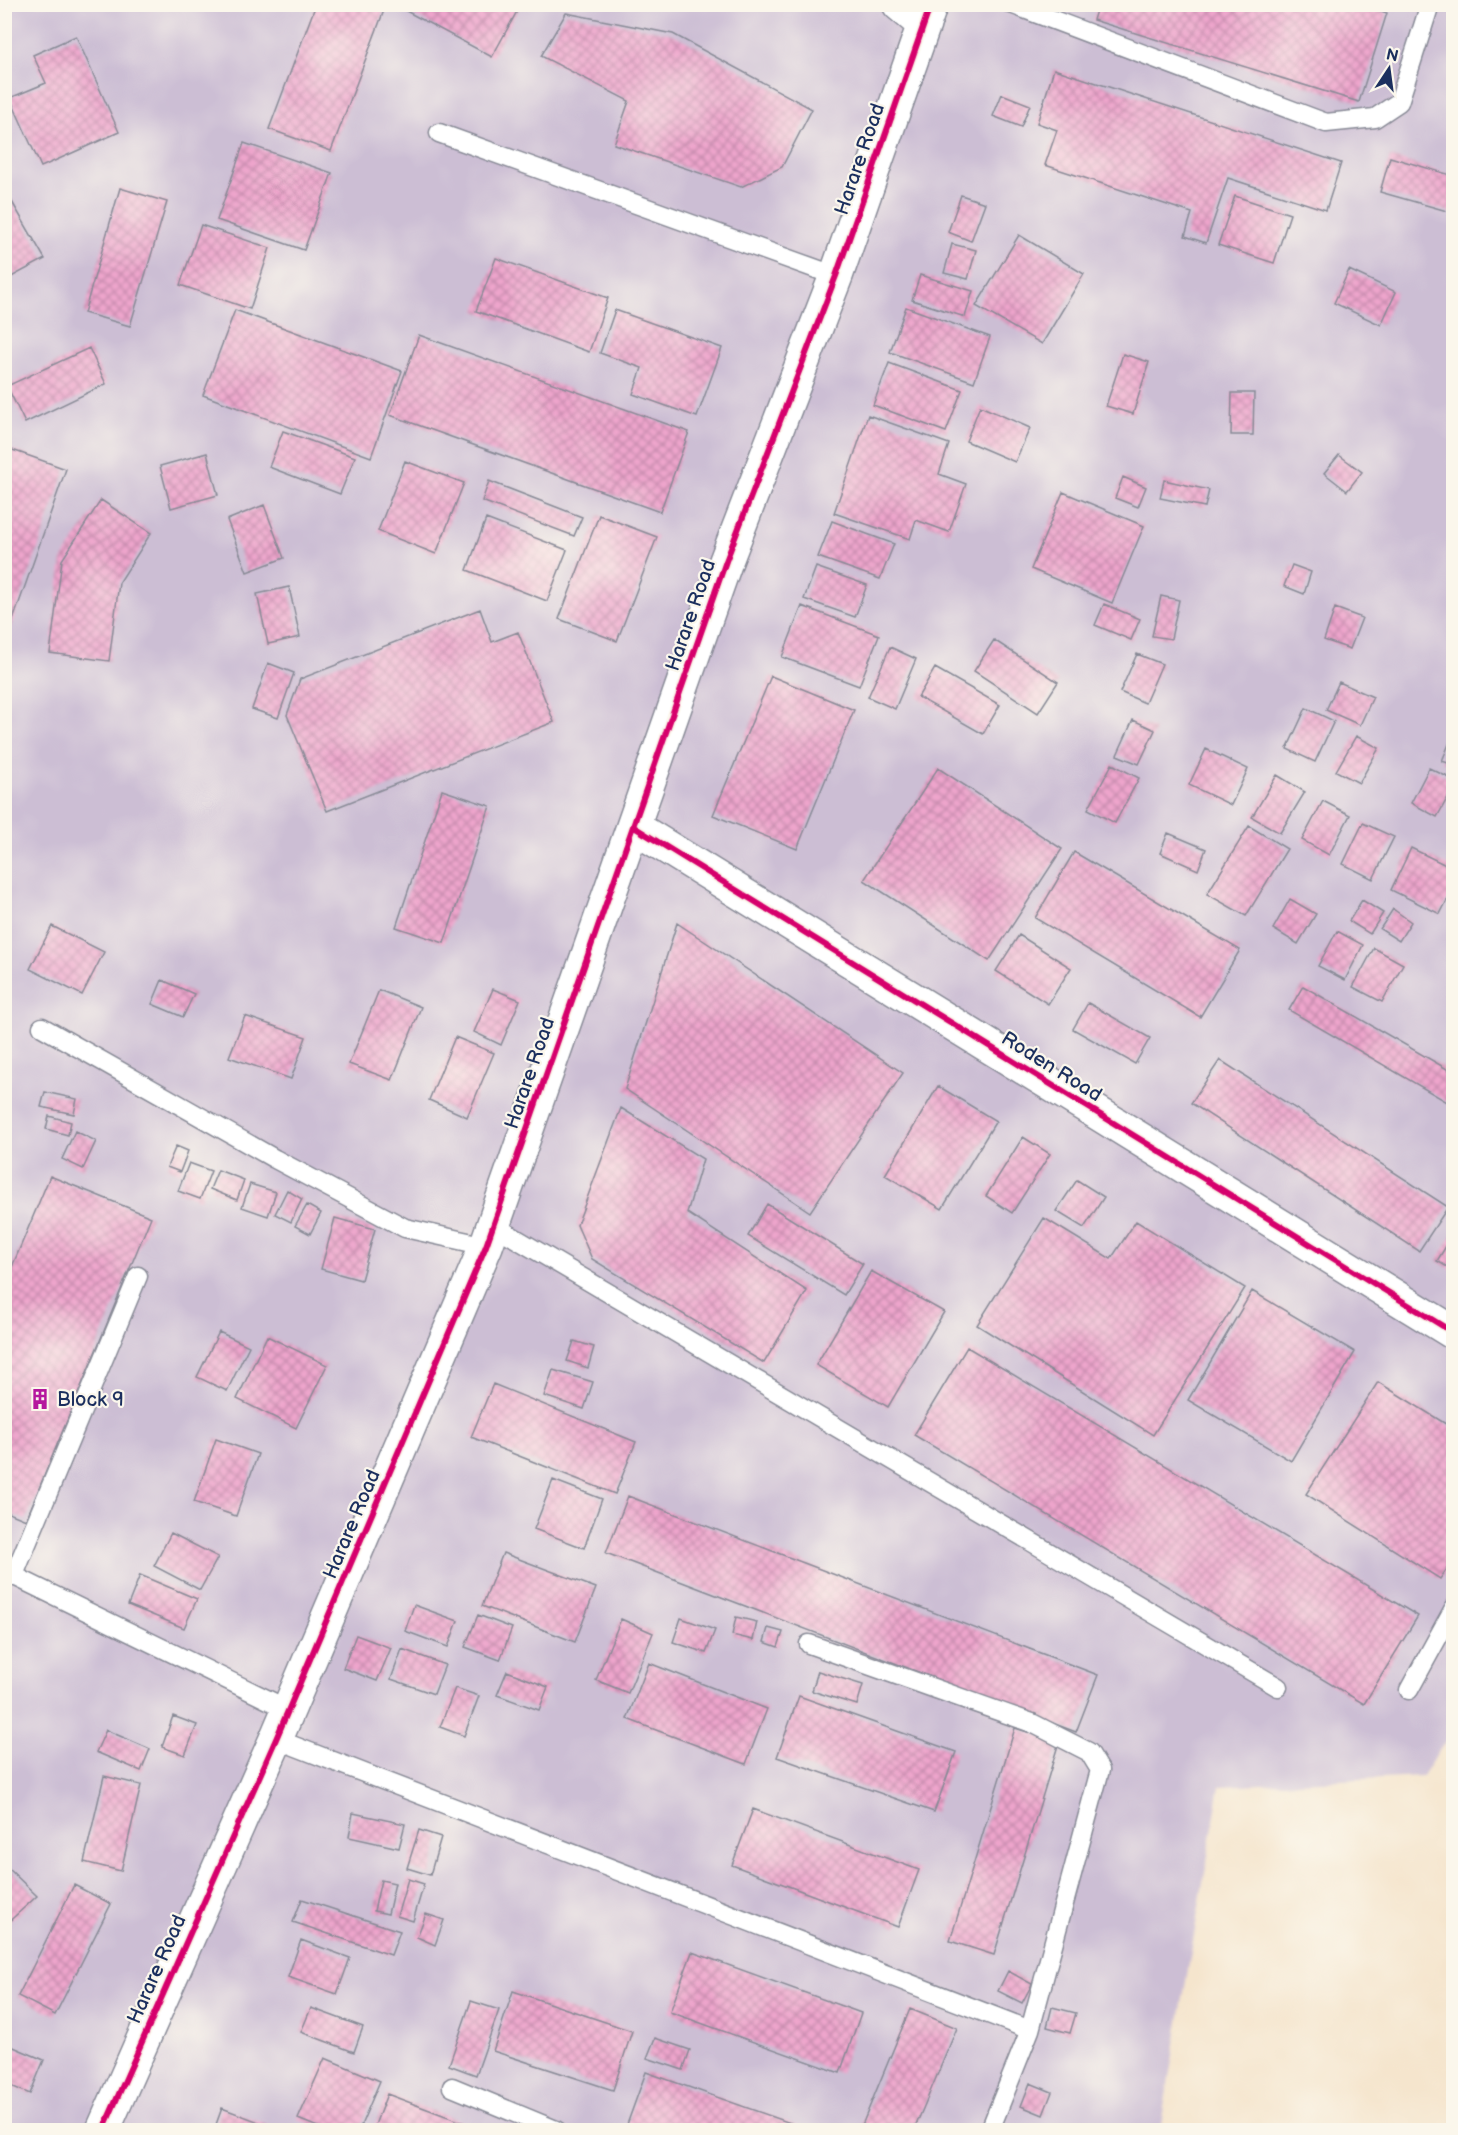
<svg xmlns="http://www.w3.org/2000/svg" width="1458" height="2135" viewBox="0 0 1458 2135" font-family="'Balsamiq Sans',sans-serif">
<defs>
<pattern id="building-cross-hatch" width="8" height="8" patternUnits="userSpaceOnUse" patternTransform="scale(1.5)"><rect width="8" height="8" fill="#eea5cc"/><path d="M0 0l8 8M0 8l8-8" fill="none" stroke="#c087a9"/></pattern>
</defs>
<rect width="100%" height="100%" fill="#fbf7ec"/>
<filter id="ink" filterUnits="userSpaceOnUse"><feTurbulence type="fractalNoise" baseFrequency=".0167" numOctaves="2"/><feDisplacementMap in="SourceGraphic" scale="12" xChannelSelector="R" yChannelSelector="G"/><feConvolveMatrix kernelMatrix="1 2 1 2 8 2 1 2 1" color-interpolation-filters="sRGB"/></filter>
<filter id="wash" filterUnits="userSpaceOnUse"><feTurbulence type="fractalNoise" baseFrequency=".008" numOctaves="4" result="noise"/><feDisplacementMap in="SourceGraphic" scale="24" xChannelSelector="R" yChannelSelector="G"/><feGaussianBlur stdDeviation="1.35" result="paint"/><feColorMatrix in="noise" values="0 0 0 0 0 0 0 0 0 0 0 0 0 0 0 0 0 1.4 0 .05"/><feComposite in="paint" operator="in"/></filter>
<g filter="url(#wash)">
<rect width="100%" height="100%" fill="#f5e5cd"/>
<path fill="#ccbed4" d="M5,5h1448v1725l-31,46 -202,10 -60,344h-1155z"/>
<g id="blocks">
<path fill="url(#building-cross-hatch)" d="M316,4l70,1 -55,146 -62,-22z
M393,4h128l-29,53z
M1098,4h263l26,9 -28,89 -266,-82z
M566,13l107,21 139,75 -30,58 -41,20 -127,-43 15,-43 -88,-45z
M76,36l43,96 -78,35 -31,-69 36,-15 -13,-28z
M1054,69l287,94 -15,47 -98,-32 -22,65 -21,-7 7,-23 -147,-48 12,-35 -20,-7z
M1002,94l28,11 -9,22 -28,-11z
M244,143l88,30 -28,77 -87,-30z
M1390,157l64,19v37l-74,-21z
M4,188l41,71 -41,22z
M120,188l47,14 -37,124 -46,-13z
M961,195l24,8 -14,38 -23,-9z
M1235,196l55,18 -16,49 -56,-18z
M201,225l69,23 -20,61 -70,-24z
M1019,235l65,39 -42,70 -66,-38z
M952,244l24,6 -8,29 -24,-6z
M496,258l112,40 -19,54 -113,-41z
M1349,270l47,22 -15,33 -47,-22z
M920,275l53,16 -8,26 -53,-17z
M906,307l84,30 -16,45 -84,-30z
M235,310l167,61 -31,86 -168,-62z
M615,310l107,38 -25,69 -64,-23 9,-26 -42,-15z
M419,335l270,97 -29,80 -270,-97z
M89,348l17,36 -81,39 -18,-37z
M1123,354l26,8 -16,52 -27,-8z
M889,363l73,27 -16,42 -73,-27z
M1232,393h22l-1,42h-22z
M980,406l50,22 -15,34 -49,-21z
M868,415l81,29 -10,30 27,10 -17,48 -33,-12 -6,19 -76,-26z
M283,431l72,26 -15,37 -71,-27z
M4,447l62,22 -61,174h-1z
M207,453l11,42 -47,13 -11,-42z
M1339,455l23,17 -15,19 -23,-18z
M405,461l59,22 -28,71 -58,-23z
M1123,477l23,10 -8,20 -23,-9z
M1164,480l45,10 -4,17 -45,-9z
M489,481l93,36 -8,19 -92,-35z
M1063,492l81,34 -32,77 -81,-34z
M101,500l50,33 -32,50 -10,78 -59,-8 12,-93z
M264,505l20,53 -37,14 -20,-52z
M599,515l58,22 -40,104 -58,-22z
M486,519l81,31 -20,51 -80,-31z
M832,521l62,23 -14,35 -62,-22z
M1292,565l19,7 -7,22 -20,-8z
M816,567l51,18 -12,32 -51,-18z
M289,587l11,50 -32,7 -11,-50z
M1161,596l18,4 -8,39 -19,-3z
M1104,604l36,15 -9,21 -36,-15z
M802,606l77,29 -20,51 -77,-29z
M1335,608l27,10 -12,31 -26,-9z
M480,609l12,33 26,-10 36,90 -227,89 -40,-96 13,-36z
M994,640l64,42 -20,31 -64,-42z
M890,647l26,12 -21,50 -27,-12z
M1137,654l25,10 -17,39 -25,-11z
M268,663l26,10 -16,45 -26,-9z
M935,668l65,37 -17,29 -65,-37z
M771,676l83,34 -57,139 -84,-34z
M1339,682l34,15 -13,28 -34,-15z
M1306,708l28,13 -19,41 -28,-13z
M1133,720l22,10 -16,34 -22,-9z
M1454,732v33l-12,-4z
M1356,736l23,12 -20,35 -23,-12z
M1206,749l42,20 -17,36 -42,-20z
M1112,764l27,14 -24,45 -27,-14z
M938,768l124,81 -73,112 -125,-81z
M1429,768l25,12v6l-17,31 -26,-14z
M1277,775l28,17 -25,41 -28,-16z
M442,790l48,16 -46,137 -48,-16z
M1323,801l27,14 -21,40 -27,-15z
M1363,823l31,14 -21,42 -30,-15z
M1249,826l38,23 -41,67 -39,-22z
M1168,833l38,16 -8,21 -38,-17z
M1411,848l43,21v18l-14,27 -49,-24z
M1074,852l166,98 -40,67 -165,-99z
M1290,899l26,15 -18,30 -25,-15z
M1362,900l21,13 -13,21 -21,-13z
M1393,909l18,13 -12,19 -19,-12z
M677,923l226,150 -93,139 -185,-123z
M52,926l52,26 -22,43 -52,-26z
M1337,931l26,14 -18,35 -27,-14z
M1019,935l52,33 -23,36 -52,-33z
M1374,948l29,16 -21,38 -29,-15z
M162,980l32,14 -11,23 -31,-13z
M1303,986l151,87v33l-165,-96z
M493,989l27,11 -19,45 -27,-13z
M379,990l42,17 -29,73 -43,-16z
M1088,1003l62,35 -15,26 -62,-35z
M245,1016l61,21 -15,42 -62,-22z
M455,1037l39,16 -27,64 -38,-17z
M1220,1060l228,147 -29,44 -228,-148z
M938,1086l58,35 -54,88 -57,-34z
M45,1092l32,7 -3,15 -33,-7z
M621,1108l82,51 -16,54 120,78 -43,72 -172,-104 -15,-34z
M49,1116l22,6 -3,13 -22,-6z
M75,1131l21,10 -13,28 -21,-10z
M1023,1137l27,17 -38,59 -26,-17z
M176,1146l12,5 -8,21 -13,-5z
M189,1163l22,8 -11,28 -22,-8z
M218,1170l26,10 -7,20 -27,-11z
M50,1176l101,41 -125,303 -22,-9v-225z
M1077,1180l27,17 -20,31 -28,-17z
M250,1184l26,8 -8,24 -26,-9z
M287,1190l15,9 -11,23 -16,-8z
M767,1204l96,60 -19,31 -96,-59z
M307,1205l14,8 -11,21 -15,-8z
M335,1218l40,11 -14,51 -40,-11z
M1044,1218l67,41 25,-38 109,67 -92,147 -176,-110z
M1454,1233v38l-17,-10z
M871,1271l73,41 -56,95 -72,-42z
M1252,1291l103,61 -64,109 -103,-61z
M219,1332l30,14 -22,45 -30,-14z
M267,1336l60,29 -31,63 -59,-29z
M574,1341l20,6 -6,21 -21,-7z
M967,1347l451,269 -54,88 -450,-269z
M553,1370l40,12 -9,27 -40,-13z
M1378,1382l76,47v130l-14,20 -134,-85z
M493,1384l143,58 -21,52 -144,-57z
M216,1439l42,15 -22,62 -42,-14z
M553,1480l49,19 -18,49 -50,-19z
M628,1496l470,179 -22,57 -470,-179z
M171,1533l47,24 -18,33 -46,-24z
M503,1553l93,35 -21,54 -93,-36z
M140,1575l57,24 -13,29 -56,-23z
M414,1605l44,16 -10,26 -43,-16z
M478,1615l34,13 -12,32 -35,-13z
M736,1617l21,5 -4,18 -21,-5z
M681,1618l34,12 -9,23 -33,-11z
M621,1619l32,14 -25,60 -32,-13z
M768,1628l15,4 -5,15 -14,-5z
M356,1635l35,13 -14,33 -34,-13z
M402,1649l43,16 -11,29 -43,-15z
M649,1663l118,46 -21,55 -119,-45z
M507,1671l41,16 -9,23 -42,-15z
M818,1671l45,14 -6,20 -45,-14z
M455,1688l24,8 -15,40 -24,-9z
M799,1696l157,56 -22,60 -157,-55z
M173,1716l24,9 -12,30 -23,-8z
M1015,1728l44,14 -65,213 -44,-14z
M106,1730l44,19 -9,22 -45,-19z
M104,1776l37,9 -20,86 -37,-9z
M753,1809l166,61 -21,57 -166,-62z
M353,1813l52,11 -6,24 -50,-11z
M419,1830l22,7 -11,38 -23,-7z
M4,1864l33,32 -33,30z
M408,1879l16,5 -11,37 -16,-5z
M381,1880l14,3 -7,31 -14,-3z
M74,1885l37,19 -56,111 -37,-19z
M302,1899l98,32 -9,24 -98,-33z
M426,1914l18,6 -9,25 -18,-8z
M301,1940l49,18 -13,36 -49,-17z
M692,1952l169,61 -21,60 -170,-61z
M1008,1971l24,13 -10,19 -24,-12z
M513,1991l119,40 -19,59 -120,-39z
M471,2001l28,9 -23,65 -27,-10z
M1052,2007l24,6 -6,20 -23,-6z
M311,2008l52,19 -9,25 -53,-20z
M910,2009l47,19 -43,102h-54z
M655,2038l35,12 -7,20 -36,-12z
M4,2043l40,17 -14,34 -26,-11z
M325,2058l55,23 -21,49h-34l-27,-11z
M646,2072l164,58h-185z
M1030,2083l22,9 -9,23 -22,-9z
M387,2094l96,36h-110z
M222,2108l58,22h-66z"/>
</g>
</g>
<g filter="url(#ink)">
<use href="#blocks" fill-opacity="0" stroke="#888a96" stroke-width="1.5"/>
<g fill="none" stroke-linecap="round" stroke-linejoin="round">
<defs>
<path id="service" d="M1011,4l315,119 49,-5 24,-16 31,-98
M439,133l397,143
M42,1027l233,132 130,69 81,18
M493,1225l785,462
M4,1571l285,139
M14,1575l124,-299
M809,1644l223,79 57,29 11,18 -70,260 -40,100
M1409,1690l45,-82
M276,1739l754,291
M452,2087l104,43"/>
<path id="minor" d="M899,4l25,21
M634,827l820,506
M103,2130l173,-391 210,-493 240,-685 110,-285 95,-272"/>
</defs>
<use href="#service" stroke="#888a96" stroke-width="21"/>
<use href="#minor" stroke="#888a96" stroke-width="36"/>
<use href="#service" stroke="#fff" stroke-width="18"/>
<use href="#minor" stroke="#fff" stroke-width="33"/>
<defs>
<path id="cycleway" d="M634,827l820,506
M103,2130l173,-391 210,-493 240,-685 110,-285 95,-272"/>
</defs>
<use href="#cycleway" stroke="#fbf7ec" stroke-width="10"/>
<use href="#cycleway" stroke="#d6006c" stroke-width="6"/>
</g>
</g>
<defs>
<symbol id="building-bare" viewBox="-9 -9 18 18"><path d="M-4-6H4V6H1V3H-1V6H-4ZM-2.5-4.3h1.7v1.8h-1.7ZM.8-4.3h1.7v1.8H.8ZM-2.5-1h1.7V.8h-1.7ZM.8-1h1.7V.8H.8Z" fill="#b5179e" stroke="#fbf7ec" stroke-width="2.5" paint-order="stroke"/></symbol>
</defs>
<g fill-rule="evenodd">
<use href="#building-bare" x="25" y="1384" width="30" height="30"/>
</g>
<g text-anchor="middle" stroke-width="4.5" stroke-linejoin="round" paint-order="stroke">
<g font-size="20" fill="#1b2f5e" stroke="#fbf7ec">
<text transform="translate(859 159) rotate(-71)" y="7">Harare Road</text>
<text transform="translate(690 615) rotate(-71)" y="7">Harare Road</text>
<text transform="translate(1052 1066) rotate(32)" y="7">Roden Road</text>
<text transform="translate(529 1073) rotate(-71)" y="7">Harare Road</text>
<text transform="translate(351 1524) rotate(-67)" y="7">Harare Road</text>
<text transform="translate(156 1969) rotate(-66)" y="7">Harare Road</text>
</g>
<g font-size="20" fill="#1b2f5e" stroke="#fbf7ec" text-anchor="start">
<text x="57" y="1406">Block 9</text>
</g>
</g>
<rect width="1458" height="2135" fill="none" stroke="#fbf7ec" stroke-width="24"/>
<g transform="translate(1389 69) rotate(13)" stroke="#fbf7ec" stroke-width="4.5" paint-order="stroke">
<path d="M0-4.5L10 22L0 15L-10 22Z" fill="#1b2f5e"/>
<text y="-9" font-size="16" font-weight="bold" text-anchor="middle" fill="#1b2f5e">N</text>
</g>
</svg>
